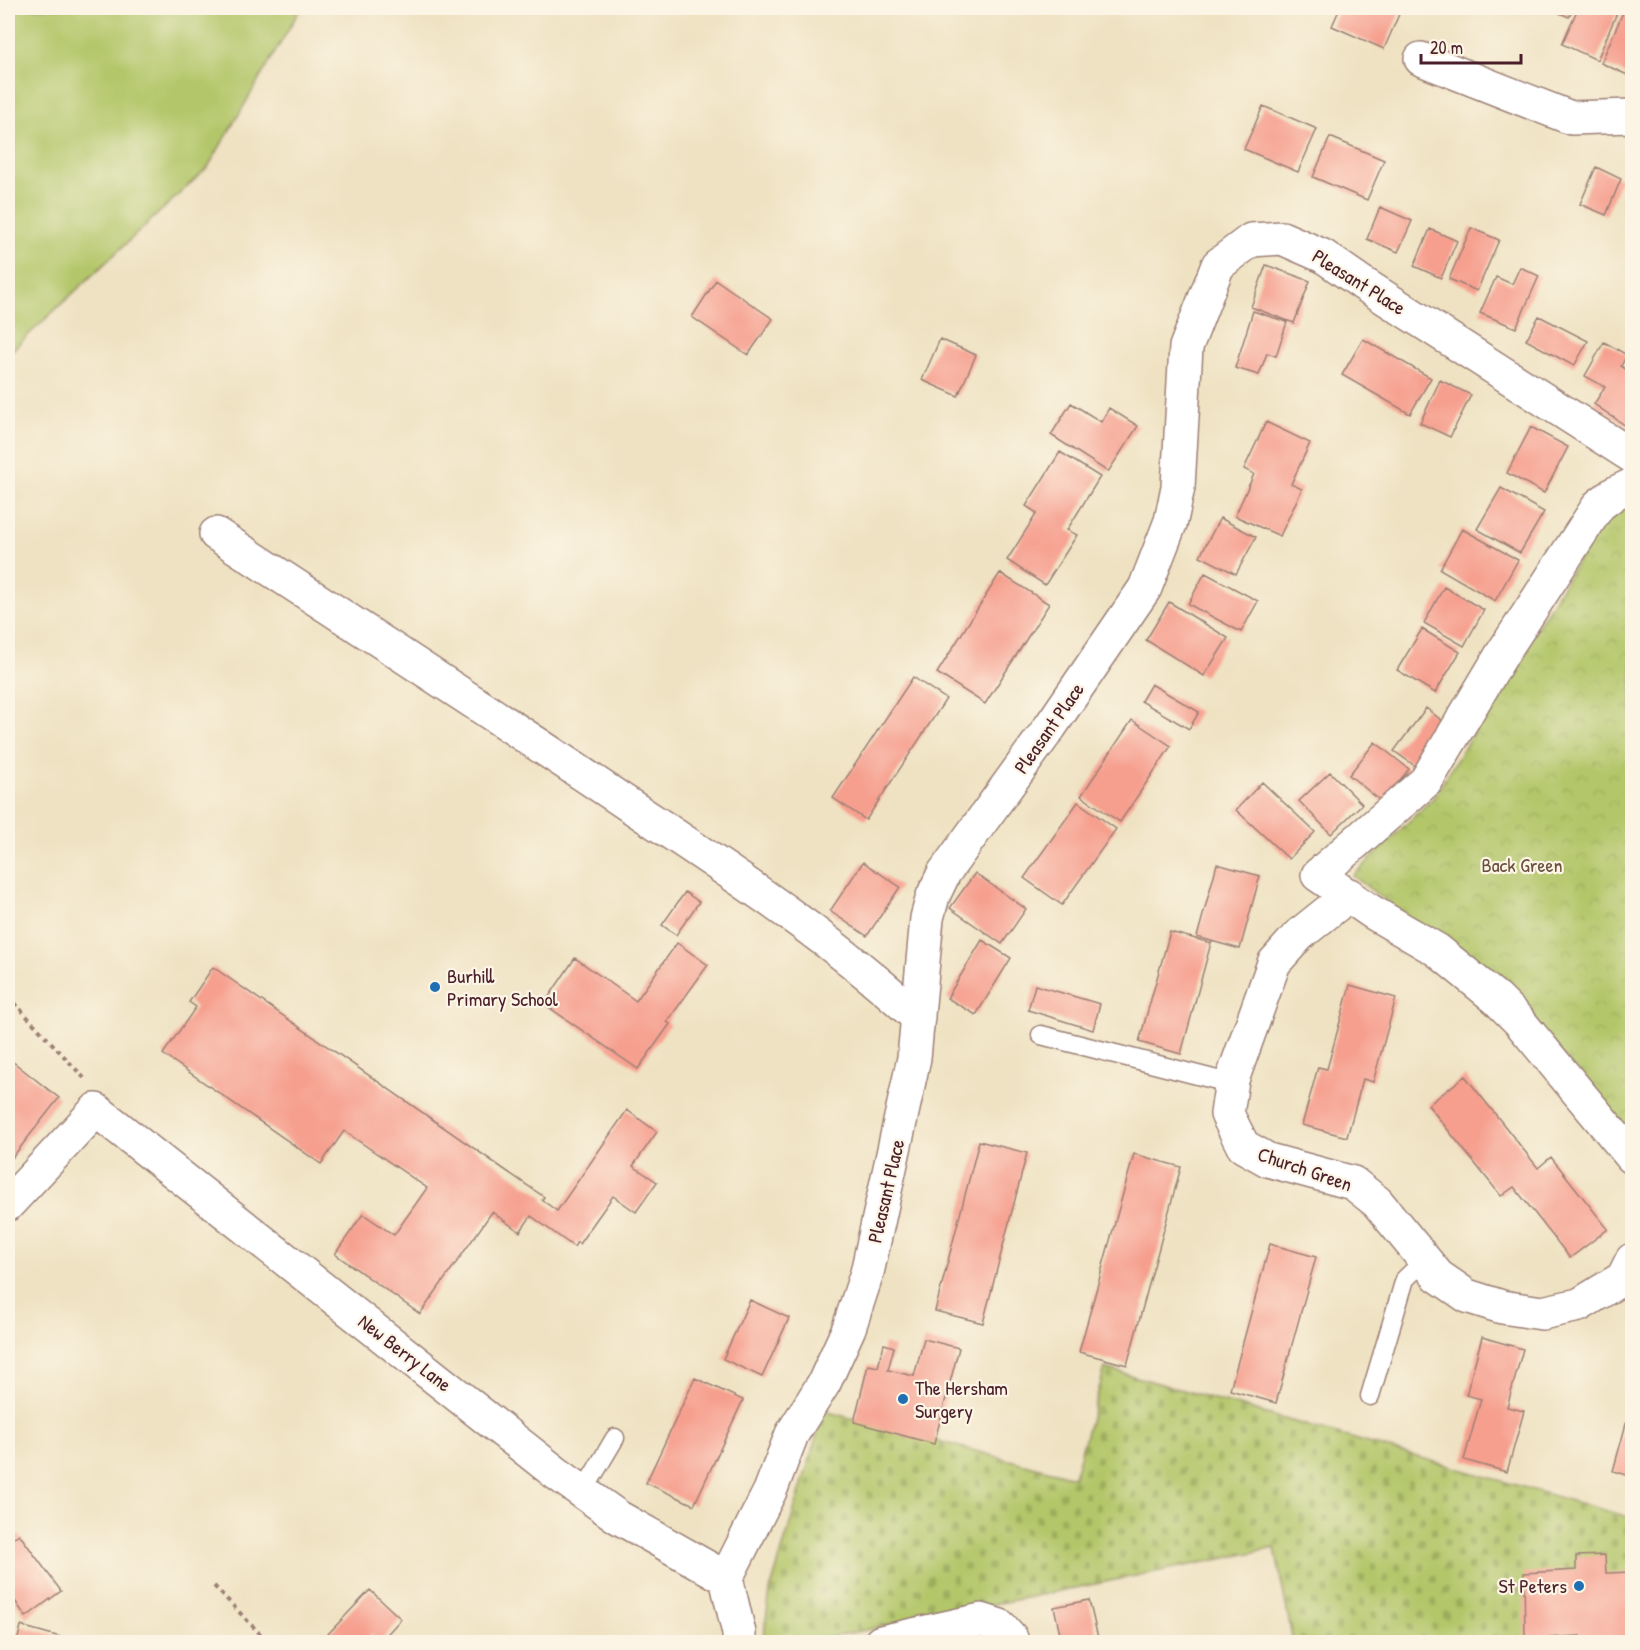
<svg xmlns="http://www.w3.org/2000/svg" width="1640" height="1650" viewBox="0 0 1640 1650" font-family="'Patrick Hand',sans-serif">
<defs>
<pattern id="cemetery-stones" width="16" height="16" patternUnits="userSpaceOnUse" patternTransform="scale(1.5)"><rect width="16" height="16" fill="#b3c669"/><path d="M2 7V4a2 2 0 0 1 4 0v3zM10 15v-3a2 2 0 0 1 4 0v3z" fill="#9baa5b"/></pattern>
<pattern id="park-crowns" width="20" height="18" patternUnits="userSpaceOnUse" patternTransform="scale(1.5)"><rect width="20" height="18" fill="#b3c669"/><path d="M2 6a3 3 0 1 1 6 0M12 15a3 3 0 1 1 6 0" fill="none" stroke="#9baa5b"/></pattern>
</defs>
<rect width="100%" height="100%" fill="#fcf5e5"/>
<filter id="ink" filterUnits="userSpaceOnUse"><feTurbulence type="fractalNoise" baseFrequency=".0167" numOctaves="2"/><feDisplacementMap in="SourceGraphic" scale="12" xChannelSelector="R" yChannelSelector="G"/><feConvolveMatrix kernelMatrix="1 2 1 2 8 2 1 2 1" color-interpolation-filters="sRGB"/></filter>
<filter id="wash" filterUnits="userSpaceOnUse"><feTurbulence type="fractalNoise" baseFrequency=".008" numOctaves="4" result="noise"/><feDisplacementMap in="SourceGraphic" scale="24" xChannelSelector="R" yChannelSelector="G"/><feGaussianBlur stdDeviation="1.35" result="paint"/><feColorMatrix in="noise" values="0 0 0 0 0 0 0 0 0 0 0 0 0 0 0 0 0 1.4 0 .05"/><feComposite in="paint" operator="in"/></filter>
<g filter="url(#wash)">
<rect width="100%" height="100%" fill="#efe2c2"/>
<path fill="#b3c669" stroke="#7e724a" stroke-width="1.5" d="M8,8h293l-93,159 -200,187z"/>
<path fill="url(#cemetery-stones)" stroke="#7e724a" stroke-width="1.5" d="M1105,1368l527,150v124h-339l-18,-94 -469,94h-43l7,-51 54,-180 250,66z"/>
<path fill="url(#park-crowns)" stroke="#7e724a" stroke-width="1.5" d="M1632,498v645l-117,-145 -162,-122 81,-79 160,-263z"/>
<g id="blocks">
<path fill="#f69f8e" d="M1340,8h51l9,4 -16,37 -52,-23z
M1548,8h26l-5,9z
M1578,8h41l-22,52 -35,-16z
M1624,10l8,3v64l-31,-14z
M1263,106l54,23 -19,43 -54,-23z
M1330,137l54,23 -17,40 -54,-23z
M1596,167l25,12 -15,36 -26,-11z
M1380,207l32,14 -14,31 -31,-13z
M1471,228l28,12 -22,51 -28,-12z
M1430,229l27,12 -16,37 -27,-12z
M1266,265l44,16 -16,42 -43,-16z
M1520,267l19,9 -23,52 -36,-15 16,-36 16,7z
M716,280l57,39 -25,36 -56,-38z
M1253,311l34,11 -11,34 -9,-3 -8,22 -24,-7z
M1539,316l49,25 -14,25 -48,-26z
M940,339l36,16 -18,41 -36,-16z
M1363,339l68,39 -21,36 -68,-39z
M1604,342l23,13 -6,11 11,8v56l-38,-26 11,-17 -20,-11z
M1440,380l31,15 -21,42 -30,-14z
M1071,403l30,19 8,-14 29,18 -30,46 -57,-37z
M1266,422l44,21 -19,41 11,5 -22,47 -45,-20 19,-42 -10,-5z
M1531,427l37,20 -24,46 -37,-20z
M1060,452l40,25 -33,53 10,5 -32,50 -38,-25 30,-47 -11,-7z
M1501,488l43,24 -24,41 -43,-24z
M1220,518l36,19 -20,37 -36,-18z
M1462,529l56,31 -23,41 -55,-32z
M1000,573l49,31 -64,100 -48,-31z
M1205,573l53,28 -17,31 -53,-28z
M1444,587l40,23 -20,36 -40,-23z
M1169,602l59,36 -24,38 -58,-36z
M1422,629l38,23 -25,41 -38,-23z
M913,677l33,22 -80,121 -33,-22z
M1151,684l48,28 -10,17 -48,-28z
M1426,708l20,16 -31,42 -21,-15z
M1132,720l39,26 -51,76 -39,-26z
M1375,742l34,27 -27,33 -33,-27z
M1330,772l32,32 -31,30 -32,-33z
M1262,782l53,50 -26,27 -53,-49z
M1078,802l38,27 -54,76 -38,-27z
M863,862l37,25 -33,49 -37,-25z
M1217,864l43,12 -20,73 -43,-12z
M975,873l51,36 -24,35 -52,-36z
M685,892l14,10 -23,33 -14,-10z
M1170,932l41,11 -30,111 -42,-12z
M982,940l29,18 -35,57 -29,-17z
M677,943l31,22 -41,57 3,2 -32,45 -94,-65 31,-46 61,43z
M213,967l331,230 -2,3 15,11 70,-101 30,22 -24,34 24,16 -21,30 -23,-16 -34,48 -2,-2 -3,5 -43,-31 -11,16 -28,-20 -72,102 -85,-60 28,-40 31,21 33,-47 -83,-57 -23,33 -158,-110 33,-47 -7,-5z
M1035,985l65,19 -7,26 -65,-20z
M1350,985l46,13 -23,84 -10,-3 -16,58 -45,-12 16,-58 9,2z
M8,1058l51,40 -51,65z
M1465,1076l73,92 13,-11 57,72 -38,29 -56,-71 -13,9 -73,-91z
M979,1141l48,12 -44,170 -48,-12z
M1134,1154l47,13 -54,198 -48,-13z
M1270,1244l46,13 -40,146 -46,-13z
M750,1300l39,18 -27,59 -39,-18z
M1482,1337l41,12 -16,58 17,4 -17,61 -43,-12 17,-61 -15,-4z
M924,1339l35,9 -25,96 -80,-22 14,-57 10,2 6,-23 10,3 -6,23 26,6z
M695,1378l48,22 -49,105 -48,-22z
M1632,1402v75l-19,-6z
M19,1534l42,57 -35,26 -18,-26v-49z
M1605,1555l1,18 26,-1v70h-52v-6l-55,3 -1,-66 52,-3v-14z
M370,1590l31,29 -21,23 -8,-8 -8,8h-41l5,-8z
M1089,1600l10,42h-37l-8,-35z
M21,1626l43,12 -2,4h-45z"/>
</g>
</g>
<g filter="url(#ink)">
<use href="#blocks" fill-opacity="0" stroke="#9c8076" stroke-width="1.5"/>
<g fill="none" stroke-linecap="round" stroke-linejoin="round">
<defs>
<path id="service" d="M1041,1035l176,45h15
M1370,1396l35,-117 20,-19
M583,1492l32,-54"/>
<path id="minor" d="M1421,59l150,59 61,-2
M1632,485l-17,8 -16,12 -97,149 -76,127 -108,94 54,37 65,38 60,49 22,22 113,136
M216,534c137,89 274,178 410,269 99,66 205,134 292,215
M1349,895l-50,40 -25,28 -42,117 -5,34 16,32 25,14 85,23 24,19 61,74 29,20 35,11 40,6 37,-8 44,-27 9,-18
M8,1204l88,-94 460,363 62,44 108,61
M739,1642v-9l-13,-55 44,-87 22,-57 32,-51 25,-55 18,-55 47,-215 13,-140 6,-22 11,-23 106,-146 95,-139 26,-67 7,-34 8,-140 32,-82 33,-25 31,-2 41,18 39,27 270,173
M881,1642l100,-22 19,6 11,12 1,4"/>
</defs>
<use href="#service" stroke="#9c8076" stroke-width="21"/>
<use href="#minor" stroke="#9c8076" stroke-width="36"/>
<path stroke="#9c8076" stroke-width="4" stroke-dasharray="4.5 4.5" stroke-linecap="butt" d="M8,996l76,82
M214,1586l54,56"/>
<use href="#service" stroke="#fff" stroke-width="18"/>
<use href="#minor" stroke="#fff" stroke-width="33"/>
</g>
</g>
<g fill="#1f6fb2" stroke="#fcf5e5" stroke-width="2">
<circle cx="435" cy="987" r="6"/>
<circle cx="903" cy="1399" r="6"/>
<circle cx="1579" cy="1586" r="6"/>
</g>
<g text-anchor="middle" stroke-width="4.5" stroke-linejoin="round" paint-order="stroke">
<g font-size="20" fill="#4a1f2b" stroke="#fcf5e5">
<text transform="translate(1359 282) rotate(32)" y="7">Pleasant Place</text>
<text transform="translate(1049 728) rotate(-55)" y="7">Pleasant Place</text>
<text transform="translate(1305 1169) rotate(19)" y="7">Church Green</text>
<text transform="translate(886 1191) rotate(-77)" y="7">Pleasant Place</text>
<text transform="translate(405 1353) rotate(38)" y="7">New Berry Lane</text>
</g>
<g font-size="20" fill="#6a513e" stroke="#fcf5e5">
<text x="1522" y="872">Back Green</text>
</g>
<g font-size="20" fill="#4a1f2b" stroke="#fcf5e5" text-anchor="start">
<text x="447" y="983">Burhill<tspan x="447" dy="23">Primary School</tspan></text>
<text x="915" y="1395">The Hersham<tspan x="915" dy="23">Surgery</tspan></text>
<text x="1567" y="1593" text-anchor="end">St Peters</text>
</g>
</g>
<rect width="1640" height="1650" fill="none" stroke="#fcf5e5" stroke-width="30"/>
<path d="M1421 54v9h100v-9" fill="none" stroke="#4a1f2b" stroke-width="3"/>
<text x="1430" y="54" font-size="18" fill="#4a1f2b" stroke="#fcf5e5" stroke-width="4.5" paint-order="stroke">20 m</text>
</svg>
